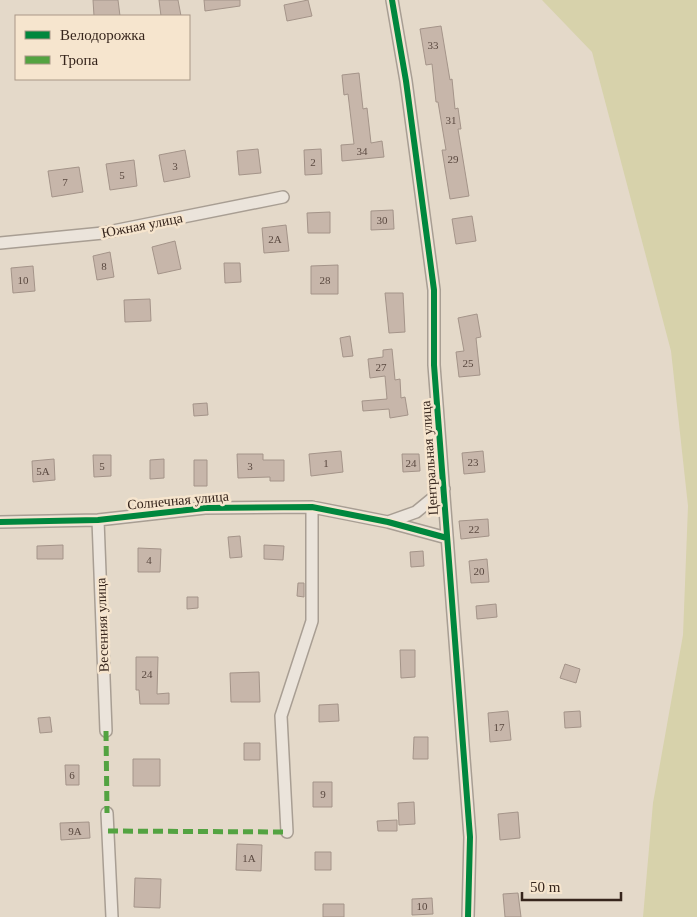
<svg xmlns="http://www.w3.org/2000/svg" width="697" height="917" viewBox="0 0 697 917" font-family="Georgia,serif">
<rect width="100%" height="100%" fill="#e4d9c9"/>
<path fill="#d7d2ab" d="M542,0h155v917h-54l10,-114 30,-168 5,-129 -17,-155 -79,-299z"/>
<path fill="#c7b6aa" stroke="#a49489" d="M93,0h25l2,16h-26z
M159,0h19l3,16h-20z
M204,0h36v6l-35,5z
M308,0l4,16 -25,5 -3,-16z
M441,26l9,54 2,-1 3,30 3,-1 3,21h-3l11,67 -19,3 -8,-49h4l-8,-48h-2l-4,-38 -6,1 -6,-36z
M359,73l4,36 4,-1 4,35 11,-2 2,16 -42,4 -1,-16 13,-1 -6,-50 -4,1 -2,-20z
M258,149l3,24 -22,2 -2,-24z
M321,149l1,25 -17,1 -1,-25z
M185,150l5,27 -26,5 -5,-27z
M134,160l3,26 -27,4 -4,-26z
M79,167l4,25 -31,5 -4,-26z
M393,210l1,19 -23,1v-19z
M330,212v21h-22l-1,-20z
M472,216l4,25 -20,3 -4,-25z
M286,225l3,26 -25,2 -2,-25z
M175,241l6,28 -23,5 -6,-27z
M110,252l4,25 -17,3 -4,-24z
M224,263h16l1,19 -16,1z
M338,265v29h-27v-28z
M33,266l2,25 -22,2 -2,-25z
M385,293h18l2,39 -16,1z
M150,299l1,22 -26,1 -1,-22z
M477,314l4,23 -5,1 4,37 -21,2 -3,-25 8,-1 -6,-33z
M350,336l3,20 -10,1 -3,-19z
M392,349l3,31 5,-1 1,19 4,-1 3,18 -18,3 -1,-9 -26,2 -1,-10 25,-2 -2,-23 -15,2 -2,-19 15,-2v-7z
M207,403l1,12 -14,1 -1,-12z
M341,451l2,21 -32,4 -2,-22z
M483,451l2,21 -21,2 -2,-21z
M237,454h26v6h21v21h-14v-4l-32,1z
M402,454h17l1,17 -17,1z
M93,455h18v21l-17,1z
M54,459l1,21 -22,2 -1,-21z
M164,459v19l-14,1v-19z
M194,460h13v26h-13z
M488,519l1,17 -28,3 -2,-18z
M240,536l2,21 -12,1 -2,-21z
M63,545v14h-26v-13z
M264,545l20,1 -1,14 -19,-1z
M138,548l23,1 -1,23h-22z
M423,551l1,15 -13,1 -1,-15z
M487,559l2,23 -18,1 -2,-22z
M298,583h6v14l-7,-1z
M187,597h11v11l-11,1z
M496,604l1,13 -20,2 -1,-13z
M400,650h15v27l-14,1z
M136,657h22l-1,37 12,-1v11h-29l-1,-14h-3z
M565,664l15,5 -4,14 -16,-5z
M259,672l1,30h-29l-1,-29z
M338,704l1,17 -20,1v-17z
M508,711l3,29 -21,2 -2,-29z
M580,711l1,16 -16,1 -1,-16z
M50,717l2,15 -12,1 -2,-15z
M414,737h14v22h-15z
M244,743h16v17h-16z
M133,759h27v27h-27z
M65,765h14v20h-13z
M313,782h19v25h-19z
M414,802l1,22 -16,1 -1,-22z
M518,812l2,26 -20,2 -2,-26z
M397,820v11h-19l-1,-10z
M89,822l1,16 -29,2 -1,-17z
M237,844l25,1 -1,26 -25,-1z
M315,852h16v18h-16z
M135,878l26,1 -1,29 -26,-1z
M518,893l3,24h-16l-2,-23z
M432,898l1,16 -21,1v-16z
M323,904h21v13h-21z"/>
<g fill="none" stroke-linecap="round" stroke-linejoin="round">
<defs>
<path id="street" d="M392,0l14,81 28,209v75l36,472 -2,80
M0,243l103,-10 180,-36
M98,520l8,211
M0,522l98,-2 107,-12 107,-1 76,15 59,16
M388,522l28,-10 28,-23
M107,813l5,104
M287,832l-6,-116 31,-95v-114"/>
</defs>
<use href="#street" stroke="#a89e93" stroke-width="14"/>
<use href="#street" stroke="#ebe4db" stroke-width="11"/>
<path stroke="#53a341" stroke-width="5" stroke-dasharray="10 5" stroke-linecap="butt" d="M106,731l1,82
M108,831l179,1"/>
<defs>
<path id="cycleway" d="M392,0l14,81 28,209v75l36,472 -2,80
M0,522l98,-2 107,-12 107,-1 76,15 59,16"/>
</defs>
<use href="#cycleway" stroke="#f6e5ce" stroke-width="9"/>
<use href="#cycleway" stroke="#00873e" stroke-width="6"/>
</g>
<g text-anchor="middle" stroke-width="5" stroke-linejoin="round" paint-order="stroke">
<g font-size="11" fill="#5a4940">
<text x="433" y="49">33</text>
<text x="451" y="124">31</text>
<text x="362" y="155">34</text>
<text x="453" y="163">29</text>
<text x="313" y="166">2</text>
<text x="175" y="170">3</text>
<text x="122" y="179">5</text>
<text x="65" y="186">7</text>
<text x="382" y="224">30</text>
<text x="275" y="243">2А</text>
<text x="104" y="270">8</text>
<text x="23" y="284">10</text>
<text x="325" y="284">28</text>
<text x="468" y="367">25</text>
<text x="381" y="371">27</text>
<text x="473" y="466">23</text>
<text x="326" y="467">1</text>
<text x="411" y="467">24</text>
<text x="102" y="470">5</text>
<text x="250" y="470">3</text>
<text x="43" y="475">5А</text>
<text x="474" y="533">22</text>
<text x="149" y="564">4</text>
<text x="479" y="575">20</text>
<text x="147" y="678">24</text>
<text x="499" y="731">17</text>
<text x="72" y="779">6</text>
<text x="323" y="798">9</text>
<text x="75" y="835">9А</text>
<text x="249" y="862">1А</text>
<text x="422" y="910">10</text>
</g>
<g font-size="14" fill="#36251c" stroke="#f6e5ce">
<text transform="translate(142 225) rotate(-11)" y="5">Южная улица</text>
<text transform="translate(429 458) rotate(-94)" y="5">Центральная улица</text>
<text transform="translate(178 500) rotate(-5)" y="5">Солнечная улица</text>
<text transform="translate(102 625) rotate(-92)" y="5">Весенняя улица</text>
</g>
</g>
<rect x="15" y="15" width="175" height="65" fill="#f6e5ce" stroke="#a99887"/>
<rect x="25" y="31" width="25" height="8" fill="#00873e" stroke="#a99887"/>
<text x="60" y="40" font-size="15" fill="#36251c">Велодорожка</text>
<rect x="25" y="56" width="25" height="8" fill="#53a341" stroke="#a99887"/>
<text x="60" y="65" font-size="15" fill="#36251c">Тропа</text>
<path d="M522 892v8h99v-8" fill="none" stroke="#36251c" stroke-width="2.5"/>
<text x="530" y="892" font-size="15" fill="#36251c" stroke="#f6e5ce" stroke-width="4" paint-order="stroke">50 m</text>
</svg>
